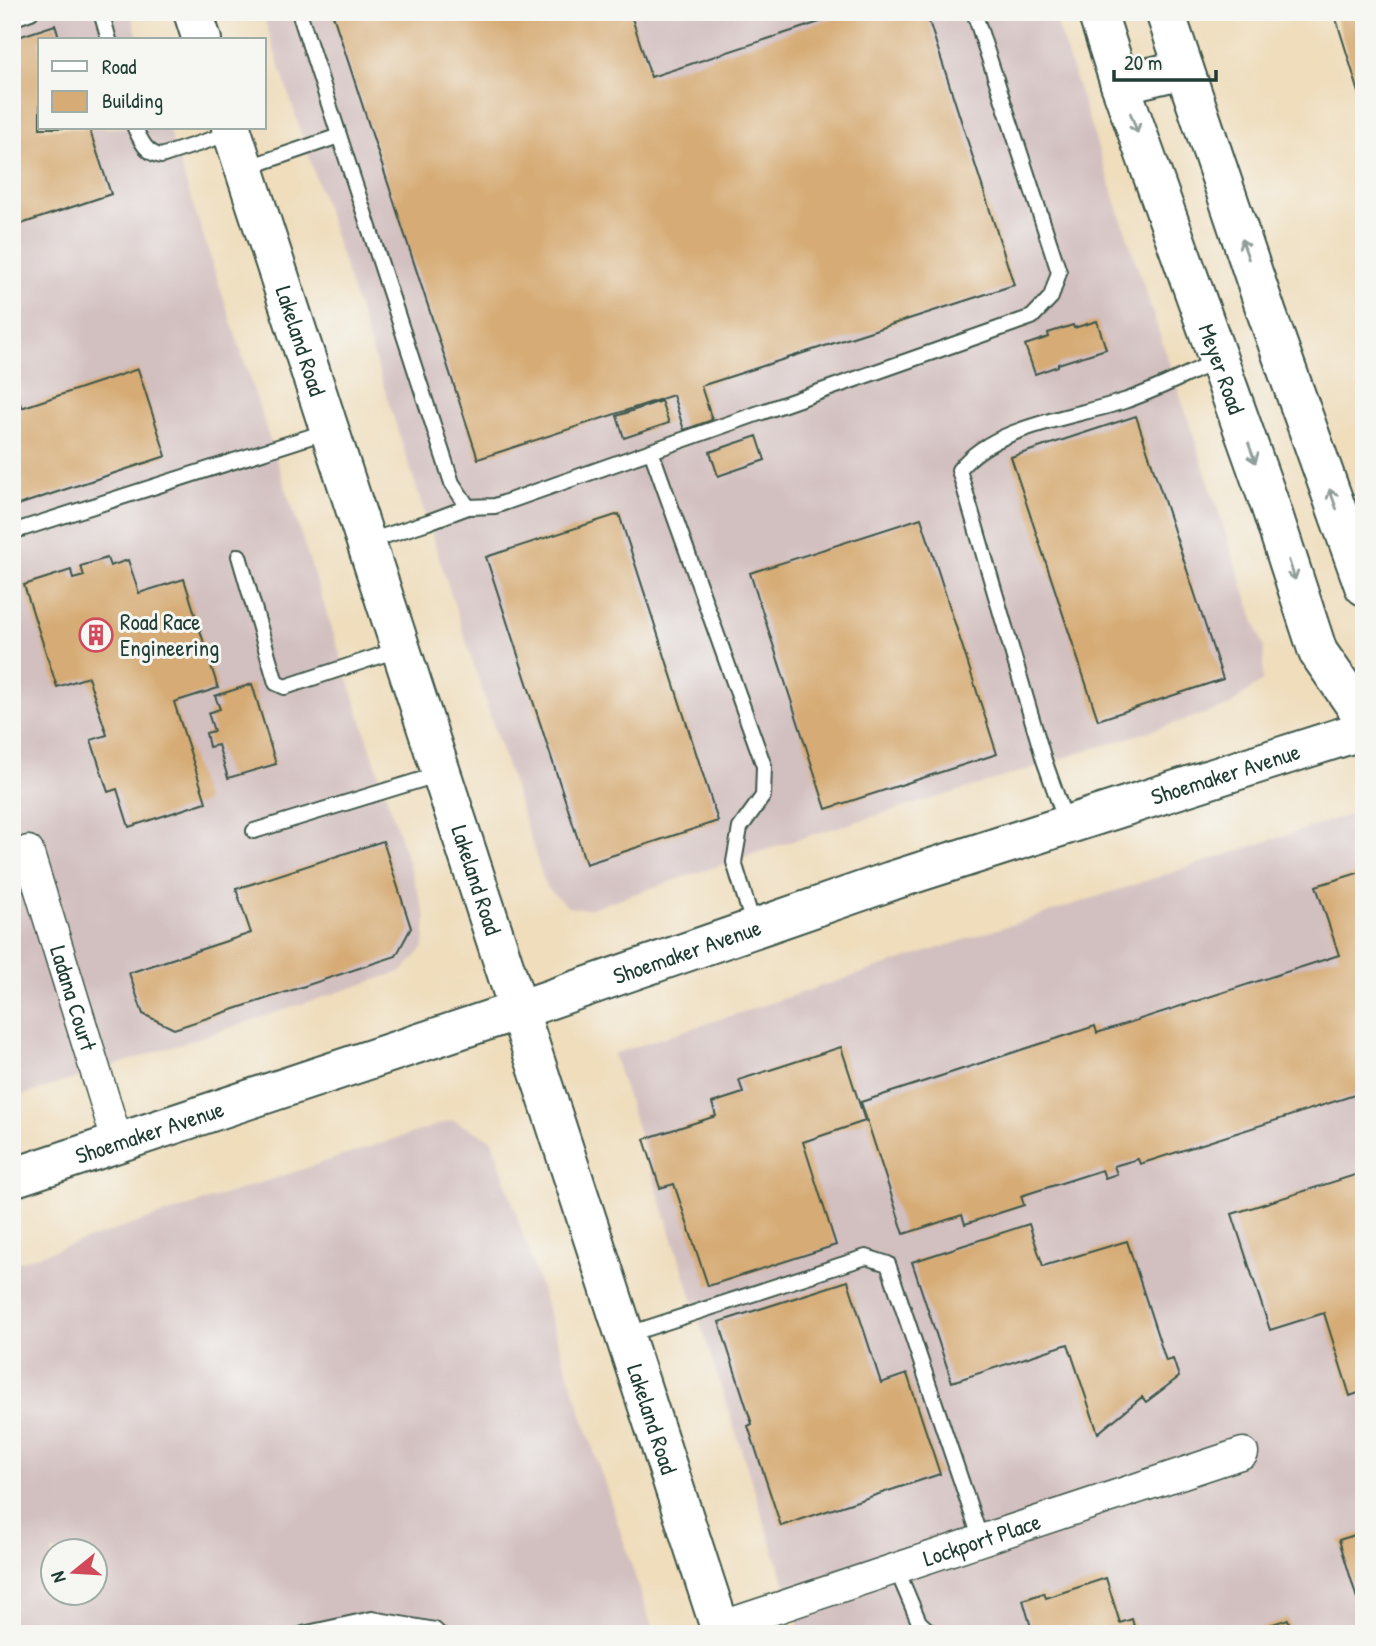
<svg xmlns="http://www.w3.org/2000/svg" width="1376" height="1646" viewBox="0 0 1376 1646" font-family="'Patrick Hand',sans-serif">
<rect width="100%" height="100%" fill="#f6f6f2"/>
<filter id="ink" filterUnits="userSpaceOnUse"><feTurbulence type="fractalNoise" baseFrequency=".0143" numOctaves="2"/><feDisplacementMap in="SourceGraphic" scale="14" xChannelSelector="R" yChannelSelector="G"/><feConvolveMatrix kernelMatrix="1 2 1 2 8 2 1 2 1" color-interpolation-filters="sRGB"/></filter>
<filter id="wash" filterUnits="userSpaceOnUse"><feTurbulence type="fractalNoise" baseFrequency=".00686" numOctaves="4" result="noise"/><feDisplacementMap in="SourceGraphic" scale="28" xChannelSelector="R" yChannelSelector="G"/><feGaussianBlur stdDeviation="1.57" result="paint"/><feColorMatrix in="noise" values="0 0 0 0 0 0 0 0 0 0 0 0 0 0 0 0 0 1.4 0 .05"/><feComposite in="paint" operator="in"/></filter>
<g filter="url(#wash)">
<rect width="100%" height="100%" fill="#efddbc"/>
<path fill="#d2bfbf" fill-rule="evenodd" d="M12,12h118l9,28h-99v88h128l258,789 -2,30 -21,24 -391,128z
M262,12h791l211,637 -2,32 -33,25 -257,81 -161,48 -223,74 -20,-2 -22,-20z
M1364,810v824h-563l-188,-580z
M453,1120l39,20 162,494h-642v-370zM52,1552h42v42h-42z"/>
<g id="blocks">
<path fill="#d6ab75" d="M332,12h298l21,65 199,-65h76l88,273 -313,101 11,34 -28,10 -11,-35 -195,64z
M1334,12h30v86l-3,1z
M55,25l5,15h-20v88h49l22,66 -99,33v-188z
M1097,321l9,28 -48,15v2l-23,8 -10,-29 24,-8 -1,-4 25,-8 1,3z
M138,369l28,87 -154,51v-96z
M12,381l9,25 -9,3z
M661,401l8,22 -45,15 -7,-22z
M1136,416l87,263 -125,41 -87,-263z
M757,436l8,24 -47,16 -8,-24z
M619,514l99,307 -132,43 -100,-307z
M921,518l76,236 -171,55 -76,-236z
M107,558l3,8 18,-6 11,33 45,-14 34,109 -44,14 32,100 -77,25 -12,-38 -9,3 -17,-52 16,-5 -19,-58 -31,10 -33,-102 47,-15 2,9 11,-3 -3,-10z
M252,684l24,80 -48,14 -10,-33 -9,2 -3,-14 8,-2 -6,-18 12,-4 -5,-13z
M383,841l28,87 -15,28 -222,73 -31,-15 -14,-41 122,-40 -15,-44z
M1364,871v221l-224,72 -2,-5 -24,7 3,8 -12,4 -3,-8 -81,26 3,9 -59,19 -3,-9 -58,19 -43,-132 234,-76 2,7 242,-78 -23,-69z
M12,1039l7,18 -7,13z
M841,1047l24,74 -62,21 33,103 -128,41 -34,-102 -14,4 -16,-49 72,-23 -4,-13 31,-10 -4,-13z
M1364,1172v219l-14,5 -26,-83 -54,17 -38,-116z
M1029,1224l14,42 84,-25 39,120 7,-2 6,18 -33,25 -4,-5 -44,36 -30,-89 -116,38 -40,-120z
M848,1281l33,102 26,-9 33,100 -159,52 -33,-100 4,-2 -33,-102z
M1364,1532v86h-1l-24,-78z
M1106,1578l14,45 12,-4 4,15h-103l-10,-34 21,-7 2,5z
M1288,1619l4,15h-47v-1z"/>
</g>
</g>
<g filter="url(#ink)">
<use href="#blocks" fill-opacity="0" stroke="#3e5548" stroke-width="2"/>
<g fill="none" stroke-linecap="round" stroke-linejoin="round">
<defs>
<path id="lane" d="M101,12l8,28
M299,12l153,471 16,24 27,-1 537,-189 19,-20 8,-25 -85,-260
M12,19l19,-7
M135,128c6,13 11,25 26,28l70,-23
M246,168l93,-32
M651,451l113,315 -1,30 -23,32 -6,34 20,65
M12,532l316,-101
M366,542l62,-20 40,-15
M239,556l37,127 9,4 115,-38
M1067,825l-23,-65 -85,-290c34,-44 113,-52 165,-69 31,-10 62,-27 93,-40
M254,831l186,-57
M626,1335l240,-78 22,7 93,276
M896,1568l23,54 13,12
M303,1634l69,-15 63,11 4,4"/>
<g id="street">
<path id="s1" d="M28,851l90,293"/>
<path id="s2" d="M720,1627l523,-174"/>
</g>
<g id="secondary">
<path d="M193,12l9,28"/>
<path id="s3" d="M1097,12l23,72 150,421 48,147 46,66"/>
<path d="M1165,12l102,302 97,272"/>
<path d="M1120,84l64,-15"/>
<path id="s4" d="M231,128l491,1506"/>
<path id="s5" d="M12,1178l507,-168 372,-129 473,-151"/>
</g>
</defs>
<use href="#lane" stroke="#3e5548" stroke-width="18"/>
<use href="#street" stroke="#3e5548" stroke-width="33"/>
<use href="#secondary" stroke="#3e5548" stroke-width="42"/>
<use href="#lane" stroke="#fff" stroke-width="14"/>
<use href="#street" stroke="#fff" stroke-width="30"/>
<use href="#secondary" stroke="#fff" stroke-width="38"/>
</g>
<defs><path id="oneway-shaft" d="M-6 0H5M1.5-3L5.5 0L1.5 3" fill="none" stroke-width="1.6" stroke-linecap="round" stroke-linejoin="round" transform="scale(1.75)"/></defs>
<g stroke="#8f9e9a">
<use href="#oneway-shaft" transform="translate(1134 123) rotate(70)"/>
<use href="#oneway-shaft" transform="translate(1245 249) rotate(-109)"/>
<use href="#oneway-shaft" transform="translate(1252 453) rotate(70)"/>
<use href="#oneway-shaft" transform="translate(1333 499) rotate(-110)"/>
<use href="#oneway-shaft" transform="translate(1292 570) rotate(72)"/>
</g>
</g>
<defs>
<symbol id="building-ring" viewBox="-11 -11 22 22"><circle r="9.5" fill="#f6f6f2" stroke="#d1495b" stroke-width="1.5"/><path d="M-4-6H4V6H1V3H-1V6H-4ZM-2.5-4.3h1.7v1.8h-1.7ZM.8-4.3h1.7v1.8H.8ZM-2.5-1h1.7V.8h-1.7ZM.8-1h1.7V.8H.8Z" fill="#d1495b"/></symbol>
</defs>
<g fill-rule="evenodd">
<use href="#building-ring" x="77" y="616" width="38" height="38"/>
</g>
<g text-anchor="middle" stroke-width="6" stroke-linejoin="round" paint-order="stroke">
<g font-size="23" fill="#1f3d34" stroke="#f6f6f2">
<text dy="8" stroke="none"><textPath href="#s4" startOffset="224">Lakeland Road</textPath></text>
<text dy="8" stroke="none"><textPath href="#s3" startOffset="378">Meyer Road</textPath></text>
<text dy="8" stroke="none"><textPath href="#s5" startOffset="1279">Shoemaker Avenue</textPath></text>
<text dy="8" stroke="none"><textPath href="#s4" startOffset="791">Lakeland Road</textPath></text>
<text dy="8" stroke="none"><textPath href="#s5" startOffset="712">Shoemaker Avenue</textPath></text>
<text dy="8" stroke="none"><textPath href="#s1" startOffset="154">Ladana Court</textPath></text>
<text dy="8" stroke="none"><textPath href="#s5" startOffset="145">Shoemaker Avenue</textPath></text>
<text dy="8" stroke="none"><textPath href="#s4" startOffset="1358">Lakeland Road</textPath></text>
<text dy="8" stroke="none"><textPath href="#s2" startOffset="276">Lockport Place</textPath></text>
</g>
<g font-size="23" fill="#1f3d34" stroke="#f6f6f2" text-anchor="start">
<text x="120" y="630">Road Race<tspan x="120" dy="26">Engineering</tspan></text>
</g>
</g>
<rect width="1376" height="1646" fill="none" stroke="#f6f6f2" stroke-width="42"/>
<rect x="38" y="38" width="228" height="91" fill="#f6f6f2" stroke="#a0aca6" stroke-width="2"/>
<rect x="52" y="61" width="35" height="10" fill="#ffffff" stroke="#a0aca6" stroke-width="2"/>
<text x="102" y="74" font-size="21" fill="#1f3d34">Road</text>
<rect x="52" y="91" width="35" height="21" fill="#d6ab75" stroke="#a0aca6" stroke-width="2"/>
<text x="102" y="108" font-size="21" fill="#1f3d34">Building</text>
<g transform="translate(74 1572) rotate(252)"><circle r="33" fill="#f6f6f2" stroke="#a0aca6" stroke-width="2"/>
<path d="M0-5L12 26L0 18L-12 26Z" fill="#d1495b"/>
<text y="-10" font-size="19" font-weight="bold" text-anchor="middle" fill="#1f3d34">N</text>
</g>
<path d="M1114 70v10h102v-10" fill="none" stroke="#1f3d34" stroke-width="3.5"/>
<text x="1124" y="70" font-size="21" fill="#1f3d34" stroke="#f6f6f2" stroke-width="5" paint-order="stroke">20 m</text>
</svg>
